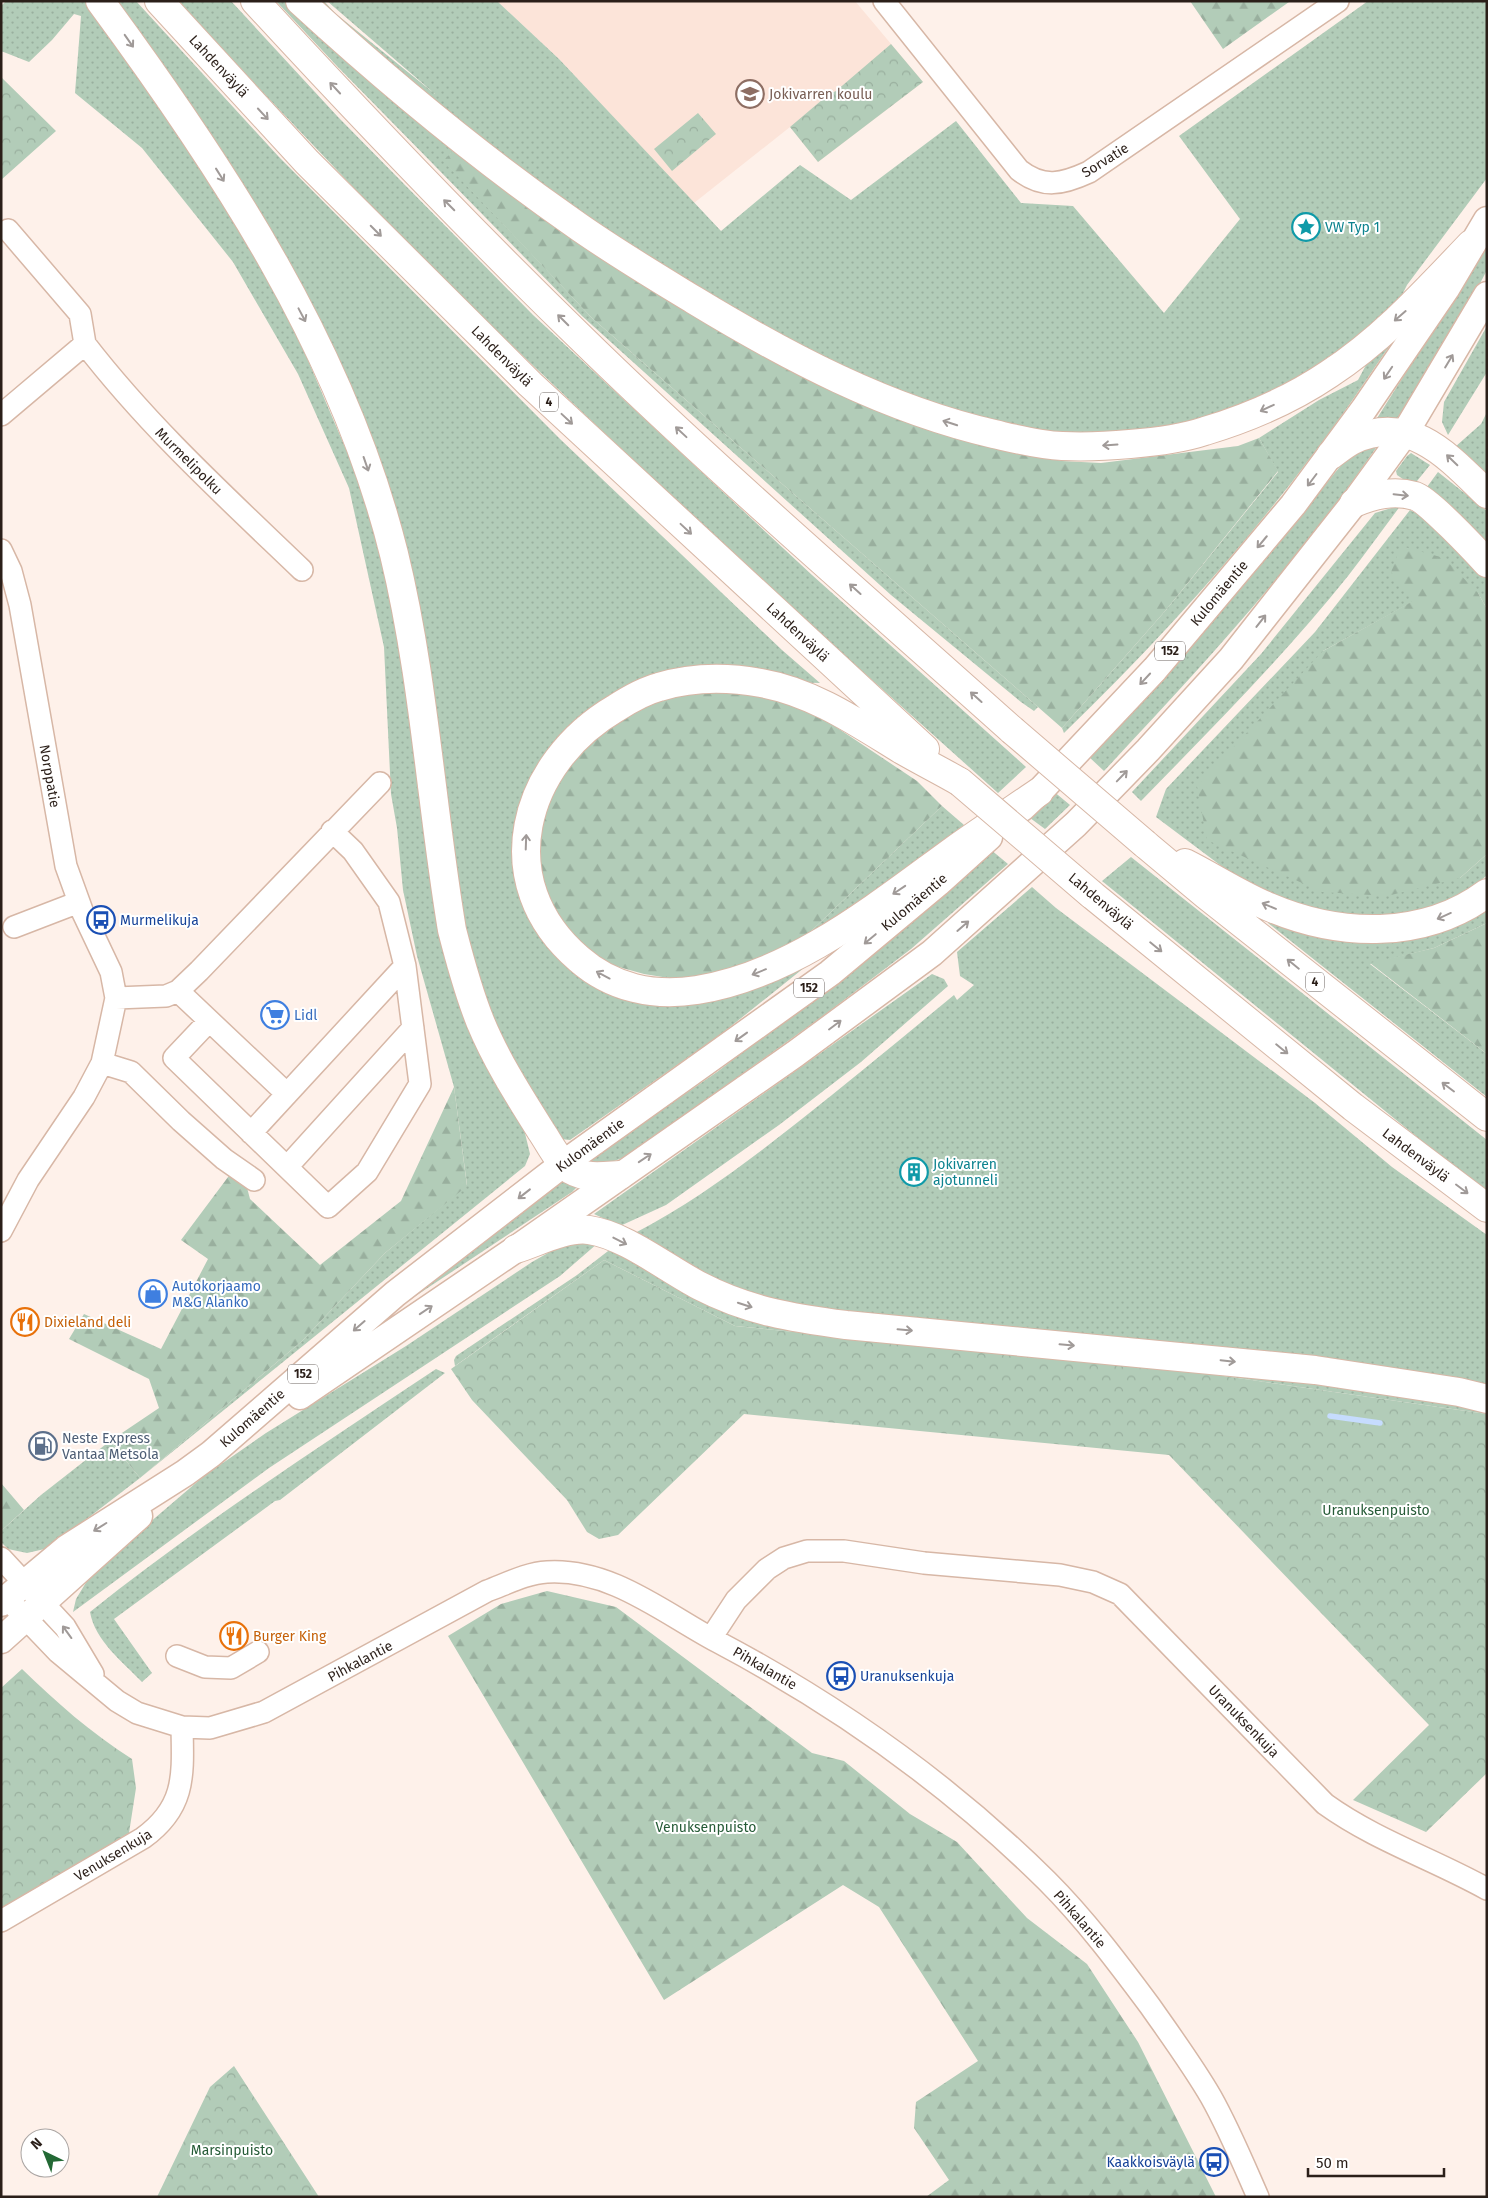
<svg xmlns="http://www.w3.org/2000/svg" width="1488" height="2198" viewBox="0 0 1488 2198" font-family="'Fira Sans',sans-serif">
<defs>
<pattern id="grass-dots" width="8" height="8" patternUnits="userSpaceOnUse" patternTransform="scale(1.25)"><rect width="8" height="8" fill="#b2ccb8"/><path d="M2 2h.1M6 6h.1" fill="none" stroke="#99af9e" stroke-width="1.8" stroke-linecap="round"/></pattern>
<pattern id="forest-firs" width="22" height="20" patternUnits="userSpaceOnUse" patternTransform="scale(1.25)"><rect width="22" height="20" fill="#b2ccb8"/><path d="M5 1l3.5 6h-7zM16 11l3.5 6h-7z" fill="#99af9e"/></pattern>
<pattern id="park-crowns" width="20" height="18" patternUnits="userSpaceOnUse" patternTransform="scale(1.25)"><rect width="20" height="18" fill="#b2ccb8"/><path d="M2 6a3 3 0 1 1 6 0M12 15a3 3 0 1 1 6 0" fill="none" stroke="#99af9e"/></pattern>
</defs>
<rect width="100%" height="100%" fill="#fef1ea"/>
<path fill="#fce4d9" d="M497,1h358l68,81 -105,80 -28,-35 -96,76 -135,-144z"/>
<path fill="url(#grass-dots)" d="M6,1h81l120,173 80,137 84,197 20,86 40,260 92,271 7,29 -5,12 -385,312 -91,70 -22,5 -19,-4 -7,-7v-11l40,-36 69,-54 30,37 162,-137 83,-88 82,-68 -13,-98 -37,-131 -14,-66 -6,-62 -6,-34 -7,-147 -35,-159 -51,-114 -65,-112 -91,-114 -67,-55 6,-77 -7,-2 -22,26 -23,22 -28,-11v-45z
M108,1h28l143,156 281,282 222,211 38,33 -32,-1 -271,201c21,70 53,98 121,119l207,-67 -125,100 -150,105 -10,-1 -71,-118 -21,-61 -103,-524z
M176,1h55l107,116 195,198 279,260 214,192 -28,26 -252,-226 -315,-298z
M276,1h12l169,146 -13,14 148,157 446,389 -4,4 -13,-9 -130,-107 -309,-279 -247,-252z
M314,1h10l11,12 100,81 -108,-93h170l62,58 162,172 79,-66 51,35 105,-79 65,82 52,3 91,107 76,-94 -61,-83 189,-135h119v177l-80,107 -9,18 -32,30 -81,56 -98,36 -97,11 -73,-7 -39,-9 -146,-56 -199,-113 -113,-77z
M1487,244v26l-35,67 -39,60 -18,24 -21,2z
M1487,326v46l-39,63 -6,-13 2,-20z
M1393,341c-26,37 -51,76 -79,112 -75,100 -161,194 -250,280l-2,-5 104,-118 112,-138 -19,-34 60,-38 39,-20 16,-30z
M1487,412v67l-32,-32 26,-23z
M1378,445c-80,118 -177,222 -274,326l-16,-15 105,-112 155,-187z
M1411,453l19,12 -17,21 -16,-11 -1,-4 11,-15z
M1438,472l49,39v41l-63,-61z
M1401,505c-18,24 -35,48 -53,71 -63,79 -136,152 -207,225l-9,-9 129,-138 114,-141z
M1410,510c29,13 55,45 77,68v31l-9,-16 -64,8 -91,50 137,227 27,-24v21l-12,11 -55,27 -80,6 -82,-29 -30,-19 -72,-54 10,-28 149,-157z
M1052,790l18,15 -25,24 -19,-14z
M942,806l22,19 -107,79 -48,29z
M990,849l18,15 -97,85 -88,67 -195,140 -28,10 -10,-3 6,-8 121,-83 143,-110z
M1131,857l356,283v51l-49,-37 -336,-273z
M1032,887l24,21 259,195 77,64 95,68v153l-24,-6 -222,-33 -417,-37 -82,-14 -79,-45 -13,-14 -15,-6c59,-31 111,-70 163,-111 53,-42 104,-84 156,-127l3,5 17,-15 -14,-9 -3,-24z
M1487,900v23l-53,25 -64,16 117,90v43l-219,-174 6,-5 37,15z
M932,974l12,5 4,7 -87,76 -82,63 -113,80 -46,21 -26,-12z
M561,1179l18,6 -7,7 -161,107 -3,-3z
M585,1242l13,1 -38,33 -291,192 -196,144 3,-13 17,-28 111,-95 62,-43 140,-87 126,-84 30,-17z
M612,1248l99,55 559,73 217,34v4l-298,-43 -454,-45 -131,-66 -149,106 -1,-6 2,-4 121,-81z
M436,1369l9,4 -165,127 -5,1 -161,118 38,54 -10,9c-19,-20 -47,-41 -52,-70 110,-88 229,-165 346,-243z"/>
<path fill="url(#forest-firs)" d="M1190,1h99v1l-66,47z
M455,149l281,188 230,100 96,24 39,2 137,-17 21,-8 19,33 -112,139 -104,118 -470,-410 -149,-157z
M1401,546l43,12 34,35 9,16v245l-27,24 -73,18 -65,-4 -115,-52 -10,-54 126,-135 90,-50 -22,-29z
M717,689l52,9 40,11 108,72 25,25 -133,127 -53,27 -51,18 -30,1 -31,-5 -43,-12 -21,-19 -17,-20 -18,-32 -10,-34 5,-48 25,-42 29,-33 71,-40z
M1487,923v131l-117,-91 64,-15z
M454,1087l13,99 -82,67 -83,88 -162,137 -30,-37 49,-33 -10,-29 -80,-40 15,-25 77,35 47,-90 -27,-19 59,-79 10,38 70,66 81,-64z
M1,1483l23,27 -23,21z
M547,1591l69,16 196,146 32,8 66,53 47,28 70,76 60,46 51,78 78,155h-290l23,-17 -35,-52 2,-26 62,-41 -99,-154 -36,-22 -179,115 -216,-364 53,-32z"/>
<path fill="url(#park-crowns)" d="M891,44l32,38 -105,80 -28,-35 39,-33 7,-3z
M1,77l55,54 -55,49z
M698,113l18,21 -44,37 -18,-22z
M604,1260l131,66 454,45 298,43v359l-61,59 -73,-32 76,-75 -260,-270 -425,-41 -126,121 -19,4 -12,-7 -20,-32 -95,-100 -21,-31z
M22,1669c34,33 69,64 110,90l4,29 -7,45 -128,77v-222z
M234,2066l85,131h-162l53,-110z"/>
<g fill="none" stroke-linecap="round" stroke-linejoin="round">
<path stroke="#c6dcfe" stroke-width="5.5" d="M1330,1416l50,7"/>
<defs>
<path id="minor" d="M884,1l135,169c24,19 44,14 70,2l249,-171
M8,230l72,84 5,30
M1,415l84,-71c64,83 141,153 217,226
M1,550l10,21 9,34 46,261 17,47 28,59 5,26 -14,65 -18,34 -56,83 -27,51
M14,927l65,-25
M178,991l109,103
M116,998l50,-2 12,-5 21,-20 181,-188
M209,1021l-35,37 154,149 39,-35 53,-88 -15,-118 -16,-64 -36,-51 -21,-20
M102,1063l29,9 50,49 43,38 30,21
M251,1133l154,-167
M287,1167l126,-139
M1,1558l64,69 28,47
M14,1606l44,46 59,49 20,12 45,14 28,1 54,-16 223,-121c19,-7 40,-18 60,-19 64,-4 118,42 171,70 121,64 232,143 329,239 38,38 71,82 103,125 21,30 43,60 61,91 18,32 32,66 47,100
M711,1638l25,-38 31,-31 17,-11 23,-7h37l80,12 136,12 33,7 27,12 205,210c50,36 108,55 162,85
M177,1656l28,11 26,1 27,-16
M1,1921l142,-83c43,-31 40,-63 39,-111"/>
<path id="major" d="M1022,808l17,-16 116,-123 138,-164 71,-96 82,-120 41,-69
M300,1396l216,-147 279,-195 137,-101 144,-129 72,-74 83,-91 123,-156 51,-70 82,-138
M1,1603l66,-55 118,-75 26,-19 184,-160 168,-130 267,-191 108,-90 51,-46
M1,1640l138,-124"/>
<path id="highway" d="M100,1c123,167 243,348 294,553 30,123 37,251 58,376 8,31 16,61 28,91 16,39 39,75 61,110 9,13 17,31 30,39 16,9 32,6 49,5
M159,1l148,161 223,222 395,365
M255,1c105,114 212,226 323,334 140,137 289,265 434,395
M300,1c86,79 176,154 272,221 39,28 81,53 122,78 94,57 192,109 300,134 22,5 45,11 68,12 22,1 46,0 68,-2 25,-2 51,-5 75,-13 43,-13 87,-32 124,-57 54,-35 98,-84 142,-130
M1331,455c7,-5 14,-11 22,-15 58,-27 96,17 134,54
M1354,503c20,-8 39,-13 61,-7 13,4 60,54 72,67
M960,782c-19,-11 -39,-21 -58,-32 -44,-27 -89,-58 -141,-67 -33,-6 -69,-6 -102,4 -15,4 -29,12 -43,21 -94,55 -127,174 -37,251 33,29 75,38 118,31 96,-15 181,-85 257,-140 28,-20 57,-39 85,-58
M1145,844l61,51 281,222
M1185,863c28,14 55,32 84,44 70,30 155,33 218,-14
M1091,894l262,213 134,101
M516,1249c22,-7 50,-22 73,-19 36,5 78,39 111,56 48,25 93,32 146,39l469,45 144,22 28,7"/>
</defs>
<use href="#minor" stroke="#d7b7a6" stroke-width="24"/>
<use href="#major" stroke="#d7b7a6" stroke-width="29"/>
<use href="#highway" stroke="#d7b7a6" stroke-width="30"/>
<use href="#minor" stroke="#fff" stroke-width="21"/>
<use href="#major" stroke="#fff" stroke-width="26"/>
<use href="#highway" stroke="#fff" stroke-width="28"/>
<defs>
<path id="highway-bridge" d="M1012,730l133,114
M960,782l131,112"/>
</defs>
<use href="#highway-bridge" stroke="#d7b7a6" stroke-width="30" stroke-linecap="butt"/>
<use href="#highway-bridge" stroke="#fff" stroke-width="28"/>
</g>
<defs><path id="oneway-shaft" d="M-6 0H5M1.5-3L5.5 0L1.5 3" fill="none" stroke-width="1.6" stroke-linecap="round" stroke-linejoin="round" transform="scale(1.25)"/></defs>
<g stroke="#a09a98">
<use href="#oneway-shaft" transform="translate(129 41) rotate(55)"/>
<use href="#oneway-shaft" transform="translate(335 88) rotate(-133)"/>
<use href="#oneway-shaft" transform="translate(263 114) rotate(47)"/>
<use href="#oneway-shaft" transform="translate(220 175) rotate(58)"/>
<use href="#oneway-shaft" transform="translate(449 205) rotate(-135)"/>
<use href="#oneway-shaft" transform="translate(376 231) rotate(45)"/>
<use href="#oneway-shaft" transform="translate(302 315) rotate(62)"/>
<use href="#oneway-shaft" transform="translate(1400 316) rotate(139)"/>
<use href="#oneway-shaft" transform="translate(563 320) rotate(-135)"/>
<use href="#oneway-shaft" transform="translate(1449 361) rotate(-59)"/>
<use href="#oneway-shaft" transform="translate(1388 373) rotate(124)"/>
<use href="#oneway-shaft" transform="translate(1267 408) rotate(155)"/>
<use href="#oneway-shaft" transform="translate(567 419) rotate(43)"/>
<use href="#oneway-shaft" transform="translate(950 423) rotate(-162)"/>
<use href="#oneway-shaft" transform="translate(681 432) rotate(-137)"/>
<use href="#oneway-shaft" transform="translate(1110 445) rotate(176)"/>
<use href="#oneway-shaft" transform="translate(1452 460) rotate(-136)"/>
<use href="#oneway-shaft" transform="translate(366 464) rotate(71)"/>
<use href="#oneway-shaft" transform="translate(1312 480) rotate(127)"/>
<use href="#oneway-shaft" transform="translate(1401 495) rotate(6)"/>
<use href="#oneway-shaft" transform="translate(686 529) rotate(43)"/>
<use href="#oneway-shaft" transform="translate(1262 542) rotate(130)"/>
<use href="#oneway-shaft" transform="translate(855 589) rotate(-138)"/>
<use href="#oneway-shaft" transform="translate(1261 621) rotate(-52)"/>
<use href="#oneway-shaft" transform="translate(1145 679) rotate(133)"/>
<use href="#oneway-shaft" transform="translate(976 697) rotate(-138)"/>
<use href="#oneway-shaft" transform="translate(1122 776) rotate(-46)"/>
<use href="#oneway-shaft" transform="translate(526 842) rotate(-88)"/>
<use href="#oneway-shaft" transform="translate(899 890) rotate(146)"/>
<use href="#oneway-shaft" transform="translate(1269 906) rotate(-157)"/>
<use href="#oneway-shaft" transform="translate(1444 916) rotate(156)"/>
<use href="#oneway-shaft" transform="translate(963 926) rotate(-41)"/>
<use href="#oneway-shaft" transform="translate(870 939) rotate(140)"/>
<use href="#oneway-shaft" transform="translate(1156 947) rotate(39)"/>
<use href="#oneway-shaft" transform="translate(1293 964) rotate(-141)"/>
<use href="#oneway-shaft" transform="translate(759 972) rotate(158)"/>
<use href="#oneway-shaft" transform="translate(603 975) rotate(-152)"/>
<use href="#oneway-shaft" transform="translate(835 1025) rotate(-37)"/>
<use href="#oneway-shaft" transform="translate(741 1037) rotate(144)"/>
<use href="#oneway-shaft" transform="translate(1282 1049) rotate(39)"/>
<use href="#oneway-shaft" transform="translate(1448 1087) rotate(-143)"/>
<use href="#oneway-shaft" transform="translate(645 1158) rotate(-34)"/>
<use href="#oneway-shaft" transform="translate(1462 1189) rotate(37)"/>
<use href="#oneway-shaft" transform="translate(524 1194) rotate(142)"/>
<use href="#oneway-shaft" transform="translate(620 1241) rotate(27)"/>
<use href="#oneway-shaft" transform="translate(745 1305) rotate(18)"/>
<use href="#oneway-shaft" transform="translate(426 1310) rotate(-34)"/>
<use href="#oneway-shaft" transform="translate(359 1326) rotate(139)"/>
<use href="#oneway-shaft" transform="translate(905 1330) rotate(5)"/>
<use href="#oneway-shaft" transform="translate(1067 1345) rotate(5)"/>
<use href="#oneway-shaft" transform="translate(1228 1361) rotate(6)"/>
<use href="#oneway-shaft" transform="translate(100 1527) rotate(148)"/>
<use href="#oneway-shaft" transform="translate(67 1632) rotate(-126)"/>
</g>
<defs>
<symbol id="school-ring" viewBox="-11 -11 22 22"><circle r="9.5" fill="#fff" stroke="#8d6e63" stroke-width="1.5"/><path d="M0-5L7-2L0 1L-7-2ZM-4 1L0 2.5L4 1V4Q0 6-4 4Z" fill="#8d6e63"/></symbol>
<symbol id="sight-ring" viewBox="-11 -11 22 22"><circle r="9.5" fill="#fff" stroke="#0f9aa8" stroke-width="1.5"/><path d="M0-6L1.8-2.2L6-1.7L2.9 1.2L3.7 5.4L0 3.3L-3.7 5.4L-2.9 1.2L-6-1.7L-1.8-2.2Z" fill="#0f9aa8"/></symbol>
<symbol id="bus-ring" viewBox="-11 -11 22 22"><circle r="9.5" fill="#fff" stroke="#1a4fb4" stroke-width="1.5"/><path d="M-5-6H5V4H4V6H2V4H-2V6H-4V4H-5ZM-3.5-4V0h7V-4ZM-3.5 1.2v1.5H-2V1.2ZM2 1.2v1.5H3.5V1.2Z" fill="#1a4fb4"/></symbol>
<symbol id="supermarket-ring" viewBox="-11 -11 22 22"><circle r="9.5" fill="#fff" stroke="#3f7fe0" stroke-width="1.5"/><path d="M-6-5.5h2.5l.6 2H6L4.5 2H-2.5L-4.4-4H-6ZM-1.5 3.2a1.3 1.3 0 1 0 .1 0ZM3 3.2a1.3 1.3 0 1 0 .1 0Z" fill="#3f7fe0"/></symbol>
<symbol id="building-ring" viewBox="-11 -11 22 22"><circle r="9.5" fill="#fff" stroke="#0f9aa8" stroke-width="1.5"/><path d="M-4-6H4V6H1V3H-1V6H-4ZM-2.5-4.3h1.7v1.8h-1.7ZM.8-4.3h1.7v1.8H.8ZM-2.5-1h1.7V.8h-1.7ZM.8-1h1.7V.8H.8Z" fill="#0f9aa8"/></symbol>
<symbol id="shop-ring" viewBox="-11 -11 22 22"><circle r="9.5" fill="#fff" stroke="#3f7fe0" stroke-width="1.5"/><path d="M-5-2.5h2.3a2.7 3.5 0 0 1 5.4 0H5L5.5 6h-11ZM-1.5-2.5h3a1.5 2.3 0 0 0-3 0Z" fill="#3f7fe0"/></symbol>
<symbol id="restaurant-ring" viewBox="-11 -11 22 22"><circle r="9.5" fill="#fff" stroke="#e8710a" stroke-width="1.5"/><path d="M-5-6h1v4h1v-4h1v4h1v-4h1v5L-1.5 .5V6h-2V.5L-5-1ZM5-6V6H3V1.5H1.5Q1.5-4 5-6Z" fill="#e8710a"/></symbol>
<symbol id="fuel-ring" viewBox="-11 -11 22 22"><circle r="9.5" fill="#fff" stroke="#5c6f8a" stroke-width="1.5"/><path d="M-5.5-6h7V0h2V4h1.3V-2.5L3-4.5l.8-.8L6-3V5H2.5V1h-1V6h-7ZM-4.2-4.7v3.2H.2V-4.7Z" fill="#5c6f8a"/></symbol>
</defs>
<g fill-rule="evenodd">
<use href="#school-ring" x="734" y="78" width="32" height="32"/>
<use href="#sight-ring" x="1290" y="211" width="32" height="32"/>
<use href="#bus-ring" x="85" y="904" width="32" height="32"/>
<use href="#supermarket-ring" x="259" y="999" width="32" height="32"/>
<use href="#building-ring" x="898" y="1156" width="32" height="32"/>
<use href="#shop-ring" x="137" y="1278" width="32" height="32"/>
<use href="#restaurant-ring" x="9" y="1306" width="32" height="32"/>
<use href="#fuel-ring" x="27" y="1430" width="32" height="32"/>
<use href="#restaurant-ring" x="218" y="1620" width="32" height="32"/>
<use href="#bus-ring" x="825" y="1660" width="32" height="32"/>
<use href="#bus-ring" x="1198" y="2146" width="32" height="32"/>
</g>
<g text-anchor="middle" stroke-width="4" stroke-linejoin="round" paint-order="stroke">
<g fill="#fff" stroke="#6b625e" stroke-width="1">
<rect x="540" y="392.5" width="18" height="19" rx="4"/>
<rect x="1155" y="641.5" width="30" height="19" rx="4"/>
<rect x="1306" y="972.5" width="18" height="19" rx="4"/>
<rect x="794" y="978.5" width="30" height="19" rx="4"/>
<rect x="288" y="1364.5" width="30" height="19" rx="4"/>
</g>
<g font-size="12" font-weight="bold" fill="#2b1f19">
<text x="549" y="406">4</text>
<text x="1170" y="655">152</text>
<text x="1315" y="986">4</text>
<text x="809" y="992">152</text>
<text x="303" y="1378">152</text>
</g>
<g font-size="14" fill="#2b1f19" stroke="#fff">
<text transform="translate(219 66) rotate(47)" y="5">Lahdenväylä</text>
<text transform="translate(1105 160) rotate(-32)" y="5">Sorvatie</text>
<text transform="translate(502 356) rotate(45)" y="5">Lahdenväylä</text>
<text transform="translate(189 461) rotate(45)" y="5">Murmelipolku</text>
<text transform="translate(1219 593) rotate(-50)" y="5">Kulomäentie</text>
<text transform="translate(798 632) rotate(43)" y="5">Lahdenväylä</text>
<text transform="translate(50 776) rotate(80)" y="5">Norppatie</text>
<text transform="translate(1101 901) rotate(40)" y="5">Lahdenväylä</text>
<text transform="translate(914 902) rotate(-40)" y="5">Kulomäentie</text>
<text transform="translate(590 1145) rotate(-36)" y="5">Kulomäentie</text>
<text transform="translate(1416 1155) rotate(37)" y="5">Lahdenväylä</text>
<text transform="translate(252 1418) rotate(-41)" y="5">Kulomäentie</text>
<text transform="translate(360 1661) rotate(-28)" y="5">Pihkalantie</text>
<text transform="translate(765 1668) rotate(30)" y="5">Pihkalantie</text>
<text transform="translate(1244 1721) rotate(46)" y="5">Uranuksenkuja</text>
<text transform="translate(113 1855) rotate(-31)" y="5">Venuksenkuja</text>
<text transform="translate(1080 1919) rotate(49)" y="5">Pihkalantie</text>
</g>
<g font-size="14" fill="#785e54" stroke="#fff" text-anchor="start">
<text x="769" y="99">Jokivarren koulu</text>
</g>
<g font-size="14" fill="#0d838f" stroke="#fff" text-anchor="start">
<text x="1325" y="232">VW Typ 1</text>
<text x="933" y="1169">Jokivarren<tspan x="933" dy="16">ajotunneli</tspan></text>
</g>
<g font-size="14" fill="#164399" stroke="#fff" text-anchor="start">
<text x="120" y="925">Murmelikuja</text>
<text x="860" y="1681">Uranuksenkuja</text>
<text x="1195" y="2167" text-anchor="end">Kaakkoisväylä</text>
</g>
<g font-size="14" fill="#366cbe" stroke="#fff" text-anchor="start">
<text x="294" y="1020">Lidl</text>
<text x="172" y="1291">Autokorjaamo<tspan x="172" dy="16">M&amp;G Alanko</tspan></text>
</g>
<g font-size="14" fill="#c56008" stroke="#fff" text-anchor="start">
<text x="44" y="1327">Dixieland deli</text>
<text x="253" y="1641">Burger King</text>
</g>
<g font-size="14" fill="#4e5e75" stroke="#fff" text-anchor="start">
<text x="62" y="1443">Neste Express<tspan x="62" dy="16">Vantaa Metsola</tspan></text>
</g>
<g font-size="14" fill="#265b37" stroke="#fff">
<text x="1376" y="1515">Uranuksenpuisto</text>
<text x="706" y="1832">Venuksenpuisto</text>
<text x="232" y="2155">Marsinpuisto</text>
</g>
</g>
<rect width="1488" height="2198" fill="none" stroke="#2b1f19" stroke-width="5"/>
<g transform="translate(45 2153) rotate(317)"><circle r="24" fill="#ffffff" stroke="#aaa5a3"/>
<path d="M0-4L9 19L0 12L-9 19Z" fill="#236935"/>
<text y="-8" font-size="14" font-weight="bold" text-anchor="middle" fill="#2b1f19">N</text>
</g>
<path d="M1308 2168v8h136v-8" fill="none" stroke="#2b1f19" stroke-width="2.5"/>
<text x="1316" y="2168" font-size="15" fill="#2b1f19" stroke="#ffffff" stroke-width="4" paint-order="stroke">50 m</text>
</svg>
